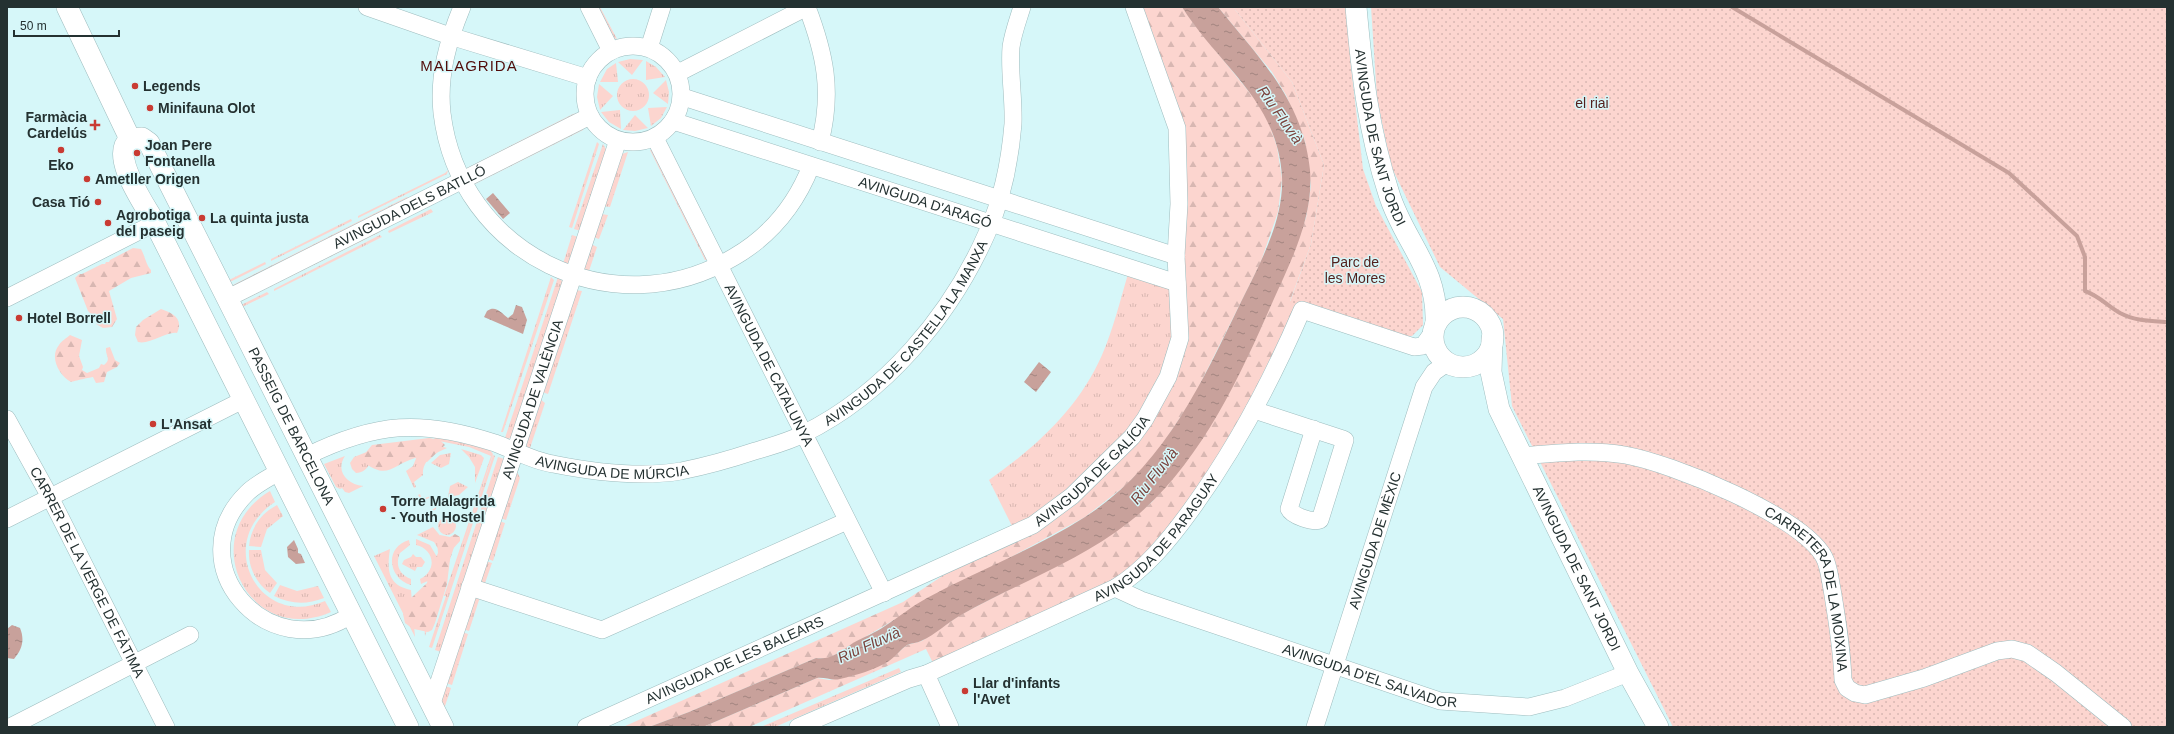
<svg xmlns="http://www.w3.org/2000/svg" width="2174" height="734" viewBox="0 0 2174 734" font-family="Helvetica,sans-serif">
<defs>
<pattern id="grass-tufts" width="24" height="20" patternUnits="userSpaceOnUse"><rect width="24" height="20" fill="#fcd5cf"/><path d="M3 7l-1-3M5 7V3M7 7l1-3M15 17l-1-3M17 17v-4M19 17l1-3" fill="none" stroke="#d8b7b2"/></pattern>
<pattern id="forest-firs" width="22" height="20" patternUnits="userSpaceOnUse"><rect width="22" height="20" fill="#fcd5cf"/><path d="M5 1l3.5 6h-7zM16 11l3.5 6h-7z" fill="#d8b7b2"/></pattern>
<pattern id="park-dots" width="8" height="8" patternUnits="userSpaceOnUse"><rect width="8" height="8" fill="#fcd5cf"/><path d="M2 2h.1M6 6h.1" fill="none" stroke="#d8b7b2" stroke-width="1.8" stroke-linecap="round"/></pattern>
<pattern id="water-ripples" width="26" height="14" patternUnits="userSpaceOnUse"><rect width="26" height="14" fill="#c8a19b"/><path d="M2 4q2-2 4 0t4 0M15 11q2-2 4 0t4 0" fill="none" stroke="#a2847f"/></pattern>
</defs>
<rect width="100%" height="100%" fill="#d6f7f9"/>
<path fill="url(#grass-tufts)" d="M596,7h4l17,32 -4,-1z
M630,59l13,1 -11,15 -14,-13z
M646,61l10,6 9,10 -19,3z
M616,63l2,19h-18l7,-13z
M617 95a16 16 0 1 1 32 0a16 16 0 1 1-32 0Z
M666,80l3,12 -1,12 -15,-11z
M599,84l14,12 -13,14 -3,-13z
M667,107l-6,11 -10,8 -3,-18z
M620,110l1,19 -12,-7 -8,-10z
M577,113l-106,56h-6l108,-55z
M635,115l13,13 -13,3 -12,-1z
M584,128l-1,2 -108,54v-3z
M597,142l2,2 -27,84 -3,-1z
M603,144l4,7 -26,80 -7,-2z
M650,150h3l55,110h-3z
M628,152l-18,55 -7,-1 19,-52z
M448,170l-1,4 -89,44v-2l87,-43z
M407,197l3,2 -178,90 -3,-2z
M431,209l2,3 -44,21 -1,-2z
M601,214l7,1 -9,24 -6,-2z
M351,219l1,2 -81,40v-2z
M379,229l1,3 -142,71 -1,-3z
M380,235l2,2 -108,54v-2z
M572,235l6,2 -8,26 -8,4z
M591,244l6,3 -9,27 -4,-5z
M265,262l1,2 -38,19 -1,-2z
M1128,274l37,12 5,4 2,49 -8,26 -16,38 -39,50 -71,61 -25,14 -24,-48c46,-32 90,-72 113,-125 11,-25 18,-54 26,-81z
M551,277l3,3 -51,152h-2z
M558,277l5,5 -51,155 -8,4z
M576,290l6,1 -34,103 -6,-2z
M267,292l2,2 -29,14 -1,-2z
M540,399l5,4 -15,45 -2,1 -2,-4z
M435,437l25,4 30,9 3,4 -47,142h-2l47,-140 -22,-9 -35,-7z
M436,445l11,3c-12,5 -25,12 -24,27l-9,7 2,5 -2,1 -8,-17 7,-5 4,-10z
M377,448c-5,10 -8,25 -21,25l-4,-4 -2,-6 4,-6z
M461,449l20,6 3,3 -9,25v-16l-6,-10z
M451,453l-2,11 -8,4 -10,-5 9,-8z
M493,455l2,1 -63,192 -3,-1z
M345,456c-10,15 2,28 18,30l-14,7 -4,-1 -3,-4 -2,1 -4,-2 -12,-23z
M498,457l6,2 -63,193 -6,-2z
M516,470l4,8 -14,42 -6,-2z
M458,482l10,5 -9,8 -11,2 2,-11z
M270,491l5,11c-62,40 -16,128 50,99l6,11c-81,36 -138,-75 -61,-121z
M420,494l2,5 9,-3 6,5 -1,8 -9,6 1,3 -2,1 -2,-5 11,-6 1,-6 -7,-4 -7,3 -4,-6z
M277,505l6,11 -16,13 -6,18 -12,-1c2,-18 11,-32 28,-41z
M438 526a9 9 0 1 1 18 0a9 9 0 1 1-18 0Z
M499,521l6,2 -12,38 -7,-3z
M433,527l9,11h15l-32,98 -3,-47 6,-3 12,-34 -6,-10 -17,-7z
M416,539l14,6 7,12 -7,23 -9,4 -1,-5c18,-9 14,-30 -4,-34z
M409,540l1,5 -10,8c-5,12 -1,21 11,26v6c-23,-6 -27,-38 -2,-45z
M390,549c-3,20 -3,36 21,41l4,47 -41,-81z
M249,550h12l4,20 12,13 -7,10c-14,-10 -22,-26 -21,-43z
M413,554l3,3h5l4,5 -3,5h-5l-2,4 -13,-7 2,-4 7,-3z
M485,561l7,2 -9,26 -3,-10z
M280,585l17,6 21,-5 6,12c-18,7 -33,6 -50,-2z
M480,597l-11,34 -6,-2 12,-31z
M462,632l6,2 -16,51 -6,-2z
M899,668l2,4 -126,55h-14z
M445,686l6,2 -8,24 -4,-8z"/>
<path fill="url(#forest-firs)" d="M1142,7h40l12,17 64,79 10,17 9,27 5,32 -4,33 -18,52 -67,134 -35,53 -16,18 -16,16 -41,32 -191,103 -65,38h-13l-127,54 -40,15h-26l280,-125 218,-144 65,-127 -3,-207z
M1218,7h15l59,75 32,83 -13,79 -21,57 8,3 -64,127 -53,80 -41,48 -10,10 -18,11 -179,83 -7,-14 -177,78h-46l114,-49 12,2 22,-4 36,-14 20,-17 15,-4 38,-26 130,-67 36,-24 26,-22 34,-41 26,-38 50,-98 44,-107 5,-32 -6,-45 -19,-46 -14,-23z
M133,248l8,1c4,7 5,16 10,21v3l-20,5 -22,13 8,28 -5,8 -9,1 -7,-4 2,-3 -3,-1v-2l-7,-7 -13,-33 4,-4h3l20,-10h3l1,-2h3l1,-2z
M161,309c11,4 23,9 16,24 -10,-2 -27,12 -39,9l-3,-7 1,-8 7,-7z
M70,335l12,5 -3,16 4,11 -1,3 5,3 12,-5 2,-4 3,1c8,-6 1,-9 2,-17l4,-1 5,13 5,3 -3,4 -10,5 -3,10 -8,1 -3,-6c-2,0 -19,4 -22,5 -12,-7 -22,-25 -12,-37 3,-5 7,-6 11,-10z
M429,438l11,2 5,5 -18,17 -12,-4c-23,7 -27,22 -50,5l-2,-7 9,-11z
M455,534l5,3v4l-9,10 -4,33 -12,39 -3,7 -4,2 -14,-3 -5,-3 -4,-3 -2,-9 7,-15 17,-16 2,-11 9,-19 -1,-12 3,-6 10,2z"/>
<path fill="url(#park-dots)" d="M1233,7h114l4,60 12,102 13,37 46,86 1,33 -11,11h-16l-106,-34 21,-58 13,-79 -32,-83z
M1371,7h796v720h-494l-161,-321 -9,-87 -63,-52 -49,-101 -14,-68z"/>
<path fill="url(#water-ripples)" d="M1182,7h36c41,51 85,93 92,163 4,46 -19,91 -37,131 -35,80 -75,167 -145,222 -50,39 -112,61 -167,92 -13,7 -26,20 -40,26 -4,2 -9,2 -14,4 -6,4 -11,11 -18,16 -14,9 -33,14 -49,18 -8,2 -15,-2 -23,-1l-114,49h-54l40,-15 127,-54c16,2 25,-7 37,-15 11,-6 22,-10 32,-17 14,-9 27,-20 42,-28 52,-28 108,-49 158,-81 77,-49 116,-132 154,-211 19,-39 45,-84 43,-129 -4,-76 -63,-111 -100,-170z
M493,193l17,20 -7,6 -17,-20z
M516,305l6,2 5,13 -4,14 -39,-17 3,-6c9,-6 14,2 21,7l5,-4z
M1039,362l12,10 -15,20 -12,-10z
M294,540l4,9v4l3,1 4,9 -9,1 -8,-7 -1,-10z
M12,625l8,3c5,12 2,22 -6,31l-7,-1v-29z"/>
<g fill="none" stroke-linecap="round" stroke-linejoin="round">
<path stroke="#c8a19b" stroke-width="4" d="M1732,7l277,166 68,63 8,21v34c14,5 23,15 35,22 15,8 31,8 47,9"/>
<defs>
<g id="minor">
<path d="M367,7l83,29 138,42"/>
<path d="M462,7c-14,34 -24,68 -20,106 17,141 171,216 292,144 36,-21 62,-53 77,-91"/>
<path d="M589,7l22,44"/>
<path d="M807,7c18,47 26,85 13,135"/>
<circle cx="633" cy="94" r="48"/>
<path d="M649,48l13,-41"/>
<path d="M678,73l129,-66"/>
<path d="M683,97l493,159"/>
<path id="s1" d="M673,121l504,162"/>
<path id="s2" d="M655,138l229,455"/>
<path d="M7,298l148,-75"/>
<path id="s3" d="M228,298l362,-182"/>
<path d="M1254,410l89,29 2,1 -25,80c-6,3 -28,-4 -31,-11l25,-80"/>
<path id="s4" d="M7,419l43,78 116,230"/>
<path id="s5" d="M307,456c69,-34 115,-37 188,-13 19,7 38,18 58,21 40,8 87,14 128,7 25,-5 50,-12 74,-20 16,-5 33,-9 48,-17 82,-40 148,-119 184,-201 15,-33 23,-73 26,-109 1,-26 -4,-52 -2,-77 2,-14 7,-27 11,-40"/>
<path id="s6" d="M1522,456c34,-3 69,-7 103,-1 46,8 177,61 199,102 5,9 6,23 8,32 5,30 10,60 11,91l4,8 8,5 10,2 59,-17 73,-27 15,-2 15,4 29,20 67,54"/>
<path d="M280,471c-11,7 -24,13 -33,22 -71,70 21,176 104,122"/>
<path d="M7,519l236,-119"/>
<path d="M470,587l132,43 245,-109"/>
<path id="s7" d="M1115,588l26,12 299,101 89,6 36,-9 63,-25"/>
<path d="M926,674l24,53"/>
<path id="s8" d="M432,703l186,-563"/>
<path d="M10,727l180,-92"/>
<path id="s9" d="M586,727l447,-202 39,-29 60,-59 13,-18 23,-42 12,-39 -4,-82 3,-52 -2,-76 -43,-121"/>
<path id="s10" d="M798,727l111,-48 17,-5 189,-86c31,-19 55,-49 76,-78 45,-62 81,-130 111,-200l112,37 9,-1 10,-14"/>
<path id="s11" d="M1315,727l109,-340 10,-15 13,-9"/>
</g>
<g id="major">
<path d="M67,7l63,132"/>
<path id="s12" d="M1356,7c6,67 12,122 33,187 15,48 49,74 47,129"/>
<circle cx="1463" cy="337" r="30"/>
<path id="s13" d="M1492,339l-1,33 8,37 129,264 30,54"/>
<path id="s14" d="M408,727l-253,-504c-10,-18 -46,-67 -25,-84l12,-1 7,5 294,584"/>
</g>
</defs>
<use href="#minor" stroke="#9dbcbe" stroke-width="18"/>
<use href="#major" stroke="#9dbcbe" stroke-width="22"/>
<use href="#minor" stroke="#fff" stroke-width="17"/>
<use href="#major" stroke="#fff" stroke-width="21"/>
</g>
<g fill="#c93b33" stroke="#d6f7f9" stroke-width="1.5">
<circle cx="135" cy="86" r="4"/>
<circle cx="150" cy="108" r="4"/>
<path d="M93 119h4v4h4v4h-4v4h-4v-4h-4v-4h4z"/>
<circle cx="61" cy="150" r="4"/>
<circle cx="137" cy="153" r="4"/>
<circle cx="87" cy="179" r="4"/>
<circle cx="98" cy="202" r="4"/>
<circle cx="202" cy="218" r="4"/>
<circle cx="108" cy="223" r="4"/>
<circle cx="19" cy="318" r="4"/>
<circle cx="153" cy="424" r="4"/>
<circle cx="383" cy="509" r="4"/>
<circle cx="965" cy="691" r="4"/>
</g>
<g text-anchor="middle" stroke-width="3" stroke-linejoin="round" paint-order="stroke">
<g font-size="14" font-weight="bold" fill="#243131" stroke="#d6f7f9" text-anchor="start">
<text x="143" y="91">Legends</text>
<text x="158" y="113">Minifauna Olot</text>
<text x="87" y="122" text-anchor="end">Farmàcia<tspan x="87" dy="16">Cardelús</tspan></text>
<text x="145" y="150">Joan Pere<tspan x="145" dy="16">Fontanella</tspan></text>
<text x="61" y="170" text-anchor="middle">Eko</text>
<text x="95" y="184">Ametller Origen</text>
<text x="90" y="207" text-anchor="end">Casa Tió</text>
<text x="116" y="220">Agrobotiga<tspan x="116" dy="16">del paseig</tspan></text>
<text x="210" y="223">La quinta justa</text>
<text x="27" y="323">Hotel Borrell</text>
<text x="161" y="429">L'Ansat</text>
<text x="391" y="506">Torre Malagrida<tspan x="391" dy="16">- Youth Hostel</tspan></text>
<text x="973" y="688">Llar d'infants<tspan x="973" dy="16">l'Avet</tspan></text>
</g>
<g font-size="14" fill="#531f1b" stroke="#d6f7f9">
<text x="1592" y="108">el riai</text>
<text x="1355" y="267">Parc de<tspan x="1355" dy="16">les Mores</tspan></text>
</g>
<g font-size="14" fill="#243131" stroke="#d6f7f9">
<text dy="5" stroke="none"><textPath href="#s12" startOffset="133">AVINGUDA DE SANT JORDI</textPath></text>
<text dy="5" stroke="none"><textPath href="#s1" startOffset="265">AVINGUDA D'ARAGÓ</textPath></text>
<text dy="5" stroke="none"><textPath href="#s3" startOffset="203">AVINGUDA DELS BATLLÓ</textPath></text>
<text dy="5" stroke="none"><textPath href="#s5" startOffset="660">AVINGUDA DE CASTELLA LA MANXA</textPath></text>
<text dy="5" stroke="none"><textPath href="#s2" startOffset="254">AVINGUDA DE CATALUNYA</textPath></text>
<text dy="5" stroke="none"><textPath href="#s8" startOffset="320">AVINGUDA DE VALÈNCIA</textPath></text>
<text dy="5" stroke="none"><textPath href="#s14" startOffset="995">PASSEIG DE BARCELONA</textPath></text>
<text dy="5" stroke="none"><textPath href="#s5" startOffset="316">AVINGUDA DE MÚRCIA</textPath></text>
<text dy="5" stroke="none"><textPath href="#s9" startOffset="571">AVINGUDA DE GALÍCIA</textPath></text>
<text dy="5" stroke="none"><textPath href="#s10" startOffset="411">AVINGUDA DE PARAGUAY</textPath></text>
<text dy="5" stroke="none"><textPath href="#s11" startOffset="196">AVINGUDA DE MÈXIC</textPath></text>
<text dy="5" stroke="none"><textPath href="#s13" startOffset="248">AVINGUDA DE SANT JORDI</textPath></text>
<text dy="5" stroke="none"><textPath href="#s4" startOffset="173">CARRER DE LA VERGE DE FÀTIMA</textPath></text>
<text dy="5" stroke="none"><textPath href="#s6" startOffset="351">CARRETERA DE LA MOIXINA</textPath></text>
<text dy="5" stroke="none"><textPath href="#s9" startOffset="163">AVINGUDA DE LES BALEARS</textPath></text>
<text dy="5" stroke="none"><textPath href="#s7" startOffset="270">AVINGUDA D'EL SALVADOR</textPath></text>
</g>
<g font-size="15" letter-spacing="1" fill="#510c0a" stroke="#d6f7f9">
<text x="469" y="71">MALAGRIDA</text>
</g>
<g font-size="15" font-style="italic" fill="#7b433d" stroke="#d6f7f9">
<text transform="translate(1280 115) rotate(55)" y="5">Riu Fluvià</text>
<text transform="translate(1154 476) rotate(-52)" y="5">Riu Fluvià</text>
<text transform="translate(869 645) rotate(-24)" y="5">Riu Fluvià</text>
</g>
</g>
<rect width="2174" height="734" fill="none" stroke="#243131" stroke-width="16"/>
<path d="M14 30v6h105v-6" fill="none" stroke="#243131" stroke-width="2"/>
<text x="20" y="30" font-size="12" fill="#243131" stroke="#d6f7f9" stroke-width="3" paint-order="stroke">50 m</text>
</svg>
